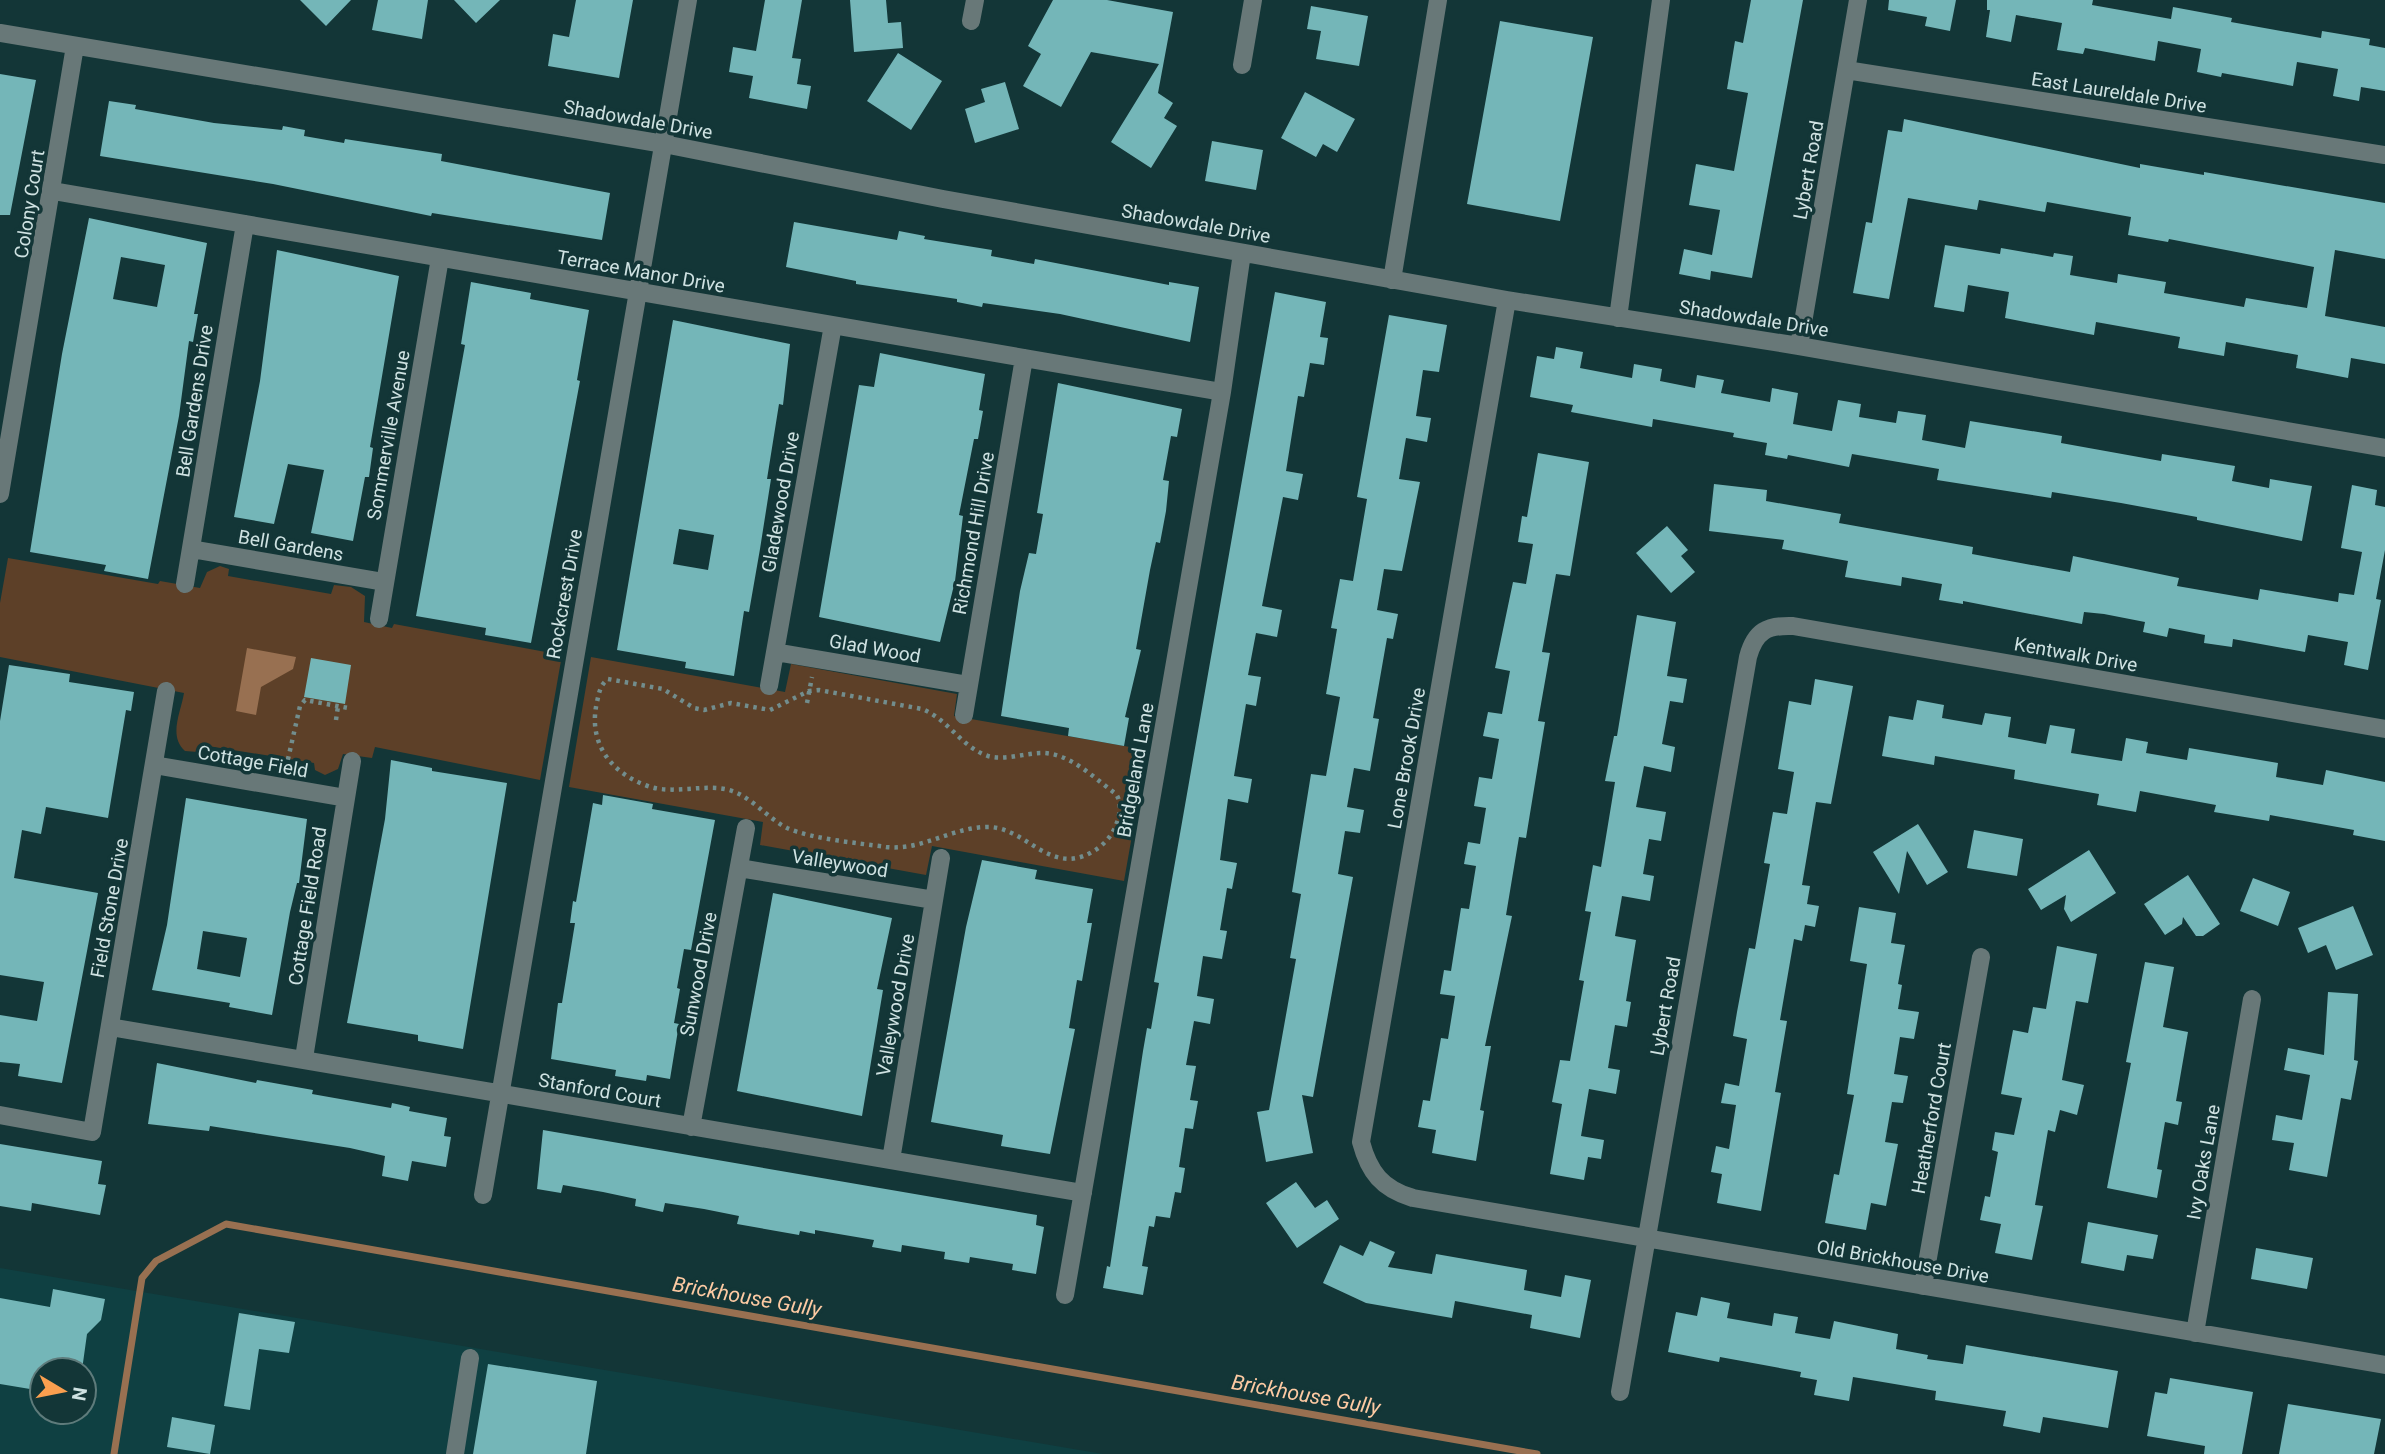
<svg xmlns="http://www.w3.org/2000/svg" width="2385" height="1454" viewBox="0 0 2385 1454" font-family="Roboto,sans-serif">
<rect width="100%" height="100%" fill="#133637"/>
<path fill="#0f4042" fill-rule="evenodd" d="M0,1268l1103,186h-1103zM42,1370h42v42h-42z"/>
<path fill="#5d4028" d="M8,558l150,26 2,-3 40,7 7,-16 13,-6 9,3 -1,7 103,18 3,-9 17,2 14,9 -1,26 28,6 2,-4 168,31 -22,125 -165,-33 -3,11 -29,-4 -5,15 -13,6 -10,-5 -1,-7 -112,-18 -4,7 -13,-1c-17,-15 -4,-39 -1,-58l-184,-36v-54z
M591,657l194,35 6,-28 166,30 -3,22 193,34 -23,131 -192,-35 -6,29 -166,-30 3,-23 -194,-35z"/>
<path fill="#987051" d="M247,648l49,9 -3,12 -32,18 -5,28 -20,-4z"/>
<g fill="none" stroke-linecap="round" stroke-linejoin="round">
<path stroke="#987051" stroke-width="7" d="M114,1454l28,-176 14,-17 70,-37 1311,230"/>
</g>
<path fill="#74b6b8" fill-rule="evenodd" d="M300,0h51l-25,26z
M378,0h50l-6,39 -50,-9z
M454,0h46l-24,23z
M576,0h57l-14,78 -71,-12 5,-32 16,3z
M765,0h37l-10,58 9,1 -4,25 14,2 -4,23 -58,-11 4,-22 -24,-4 4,-25 23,4z
M850,0h36l2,23 13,-1 2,26 -49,4z
M1053,0h54l66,12 -15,81 15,10 -9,15 13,8 -26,42 -40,-26 48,-78 -68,-12 -30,55 -38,-21 18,-32 -13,-8z
M1751,0h52l-51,278 -41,-7 -1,9 -31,-6 5,-25 28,6 8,-45 -31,-5 7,-41 38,7 14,-78 -21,-4 8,-48 8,2z
M1889,0h67l-6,31 -25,-5 2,-9 -39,-7z
M1987,0h106l-1,5 79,14 2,-12 59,11 -1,4 90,16 1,-7 48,8 -1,6 16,3v43l-24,-4 -2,14 -26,-5 5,-27 -41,-7 -4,24 -71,-13 -1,4 -24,-5 4,-23 -43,-8 -3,20 -70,-13 -2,6 -26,-4 5,-27 -46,-8 -5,27 -25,-5 4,-27h-3z
M1311,6l57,10 -9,50 -43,-7 5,-28 -14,-2z
M1500,21l93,16 -33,184 -93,-17z
M898,53l44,28 -31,49 -44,-29z
M0,74l36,6 -26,135h-10z
M1005,82l14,47 -44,14 -10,-34 20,-7 -4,-13z
M1305,92l50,27 -18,33 -14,-8 -7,13 -35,-19z
M109,101l27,4 -1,4 79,14 68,7 1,-4 22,4 -1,6 40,7 1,-4 97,15 -1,7 169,32 -8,47 -170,-27 -1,3 -158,-32 -173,-28z
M1904,119l236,49v-4l64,11v-3l181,31v56l-50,-9 -10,66 60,11v37l-34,-6 -3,20 -52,-10 2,-13 -72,-13 -2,14 -46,-8 2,-11 -84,-15 -2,13 -53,-10 -36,-7 4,-26 -41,-7 -4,27 -30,-5 11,-62 55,9 1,-6 52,9 1,-4 19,3 -3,19 47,8 1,-9 48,8 -2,11 80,14 2,-9 61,10 7,-41 -145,-28 -1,3 -40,-7 3,-18 -84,-15 -2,10 -66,-12 -2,10 -69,-12 -19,101 -36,-6 13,-71 6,1 16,-93 14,2z
M1212,141l51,9 -7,40 -51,-9z
M89,218l118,25 -13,71h4l-5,28 -4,-1 -10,75 -31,163 -44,-8 2,-6 -76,-13 32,-198zM121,257l44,8 -8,42 -44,-8z
M794,222l103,18 2,-9 26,5 -1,3 68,11 -1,6 43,8 1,-5 134,26v-3l30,5 -9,55 -130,-28 -77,-11 -1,4 -25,-5v-3l-101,-15v-3l-70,-14z
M277,250l122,26 -29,171 3,1 -4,29h-4l-12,64 -42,-8 13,-63 -36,-6 -14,60 -40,-7 26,-136z
M471,282l60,11 -1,6 59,11 -12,70 3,1 -49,262 -46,-8 1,-7 -70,-12 49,-271 -4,-1z
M1275,292l51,10 -6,35 8,1 -4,27 -14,-2 -6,34 -6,-1 -12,75 17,3 -5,26 -15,-3 -21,109 20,4 -5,27 -21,-4 -8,42 13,2 -5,29 -10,-2 -12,72 18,3 -4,24 -20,-4 -8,61 17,3 -5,26 -5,-1 -7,42 7,1 -5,28 -19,-3 -6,40 17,3 -4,25 -16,-3 -8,44 10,1 -6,34 8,1 -5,28 -8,-1 -6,39 6,1 -4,25 -6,-1 -5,26 -14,-2 -2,11 -5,-1 -7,40 6,1 -5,28 -40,-7 4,-22 3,1 33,-216 4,-23 4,1 8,-46 -5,-1z
M1389,315l58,10 -8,47 -16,-2 -7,46 15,2 -4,24 -21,-4 -7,41 21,3 -18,89 -18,-2 -7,41 21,4 -5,25 -6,-1 -14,80 6,1 -9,52 -16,-3 -7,39 17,3 -4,23 -15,-2 -7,43 15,3 -40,220 -11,-2 11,58 -47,9 -9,-50 12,-2 27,-151 -6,-1 11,-64 -9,-2 19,-118 15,2 14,-79 -14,-3 11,-65 -6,-1 9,-49 13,2 14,-82 -10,-2z
M673,320l117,24 -7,61 -4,-1 -12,75h4l-11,70 -11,63 -5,-1 -10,65 -49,-8 1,-6 -69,-12zM679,529l35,6 -6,35 -35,-6z
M1556,347l27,5 -3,16 52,10 2,-14 28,5 -2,12 35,7 2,-13 27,5 -3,13 49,9 2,-14 26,5 -5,31 39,7 6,-31 23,4 -2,13 37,6 2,-12 28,4 -4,25 43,8 5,-27 92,15 -1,7 100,18 1,-7 73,12 -3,15 37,7 1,-9 42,7 -10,55 -105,-21v-3l-76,-14 -69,-11 -1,6 -114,-18 2,-11 -87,-15 -3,13 -61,-12 -1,4 -22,-4 2,-12 -34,-6 1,-4 -81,-14 -1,8 -81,-15 2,-7 -43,-8 7,-41 17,3z
M880,353l105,21 -6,36 4,1 -5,28h-4l-15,76 4,1 -8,65 -15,61 -121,-25 40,-232 15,2z
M1058,383l124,26 -5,28 -6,-1 -8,44 6,1 -3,30 -6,32 -4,-1 -6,28 -14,79 5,1 -16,67 4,1 -5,28 -56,-10 1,-8 -68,-12 19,-125 9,-38 7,1 7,-40 -6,-1z
M1538,453l51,9 -19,114 -14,-2 -14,78 8,1 -12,68 7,1 -19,116 -7,-1 -13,78 6,1 -27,130h6l-11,64 4,1 -8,50 -44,-8 4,-23 -18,-3 5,-27 7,1 11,-63 7,1 7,-43 -15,-2 4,-24 7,1 10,-63 8,1 7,-43 -12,-2 4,-22 12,2 6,-36 -12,-2 5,-29 13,2 7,-40 -16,-3 5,-24 14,2 8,-43 -15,-3 18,-86 13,2 7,-40 -15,-2 4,-26 5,1z
M1714,484l53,6 -1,11 75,13 -2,9 134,24 -1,7 98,18 3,-16 106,22 -2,8 81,14 2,-11 78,13 1,-9 15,2 8,-43 -21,-4 11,-63 25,5 -2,15 10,2v43l-9,49 5,1 -13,70 -24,-5 4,-23 -40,-7 -3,17 -72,-13 -1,8 -28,-4 1,-8 -36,-7 -2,9 -24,-5 2,-10 -41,-8 -20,-2 -2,12 -119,-23v3l-24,-4 3,-16 -40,-7 -1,9 -56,-9 3,-16 -66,-12 2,-9 -75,-9z
M1667,526l21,24 -7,6 14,16 -24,21 -35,-40z
M1637,615l39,7 -9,54 20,3 -4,24 -13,-2 -8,43 13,3 -4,25 -27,-6 -8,41 30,5 -5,29 -12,-2 -6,35 11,2 -4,25 -28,-5 -7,40 21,4 -10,61 5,1 -4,25 -12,-2 -7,43 12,2 -4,24 -27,-5 -8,47 23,4 -3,19 -13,-2 -4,23 -34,-6 12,-70 -10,-2 8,-42 10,1 14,-80 -5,-1 12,-68 -6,-1 8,-46 8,2 14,-85 -10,-1 9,-45h3z
M311,658l40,7 -6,39 -41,-7z
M9,665l61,9 -1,8 65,10 -3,19 -5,-1 -18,108 -62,-11 -5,27 -19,-4 -8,48 84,15 -36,190 -44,-7 2,-12 -20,-2v-47l37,6 7,-39 -44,-7v-254z
M1815,679l38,7 -22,118 -15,-2 -14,83 8,1 -3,18 12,2 -4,21 -10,-2 -3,16 -8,-2 -14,81 7,1 -12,71 6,1 -20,118 -44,-8 5,-29 -11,-2 5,-26 13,3 7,-44 -15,-2 4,-20 14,3 8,-47 -14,-3 4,-24 12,-64 6,1 15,-85 -6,-1 9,-51 14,2 7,-42 -16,-3 11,-68 22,4z
M1917,700l27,5 -2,13 40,7 3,-12 26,4 -3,20 38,7 4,-19 25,4 -4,24 51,8 4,-23 22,4 -2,11 41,7 2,-12 89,15 -2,14 47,8 3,-15 59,12v59l-32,-6 1,-5 -84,-15 -1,6 -55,-9 2,-7 -76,-14 -4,21 -39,-7 2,-11 -85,-15 1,-9 -80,-14 -1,9 -52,-9 7,-40 24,4z
M391,760l41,8v3l75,12 -44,266 -45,-8v-6l-71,-12 38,-204z
M603,795l50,9 -1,5 63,11 -24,130 -7,-1 -7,39 3,1 -6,34 5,1 -9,55 -23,-4 -1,6 -31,-5 1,-6 -65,-11 7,-56h4l13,-80h-5l3,-22 3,1 17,-99 9,2z
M186,798l121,21 -8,64h-2l-7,29 -18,103 -43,-8 1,-4 -78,-13 15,-65zM203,931l44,7 -7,39 -43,-8z
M1918,824l30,48 -21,13 -20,-34 -8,43 -26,-42z
M1974,830l49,9 -6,37 -50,-8z
M2089,850l27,43 -45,29 -7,-13 2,-14 -25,15 -13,-21z
M982,860l55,10 -2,9 58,10 -6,34h5l-10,58 -5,-1 -8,48 6,1 -25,125 -49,-8 2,-11 -72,-13 35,-195z
M2188,875l32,49 -17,12h-7l-13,-19 -1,7 -17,11 -21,-31z
M2253,878l37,14 -12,34 -38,-15z
M773,893l119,25 -15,71 6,1 -21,126 -125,-25z
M2353,906l20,49 -37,15 -10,-25 -18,8 -10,-25z
M1859,907l37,6 -5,30 14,2 -7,39 4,1 -4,24 21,3 -5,27 -14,-2 -6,37 14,2 -5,27 -11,-1 -7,40 13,2 -12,62 -15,-3 -5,27 -41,-7 9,-49 5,1 15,-80 -7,-1 20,-130 -17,-3z
M2057,946l40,8 -9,49 -12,-2 -14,79 22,5 -7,30 -17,-5 -5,22 -7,-2 -13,75 8,1 -11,54 -37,-7 6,-29 -21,-4 5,-24 5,1 8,-45 -6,-2 3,-18 19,3 8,-37 -21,-4 12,-64 15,3 5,-26 13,2z
M2145,962l29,5 -11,60 25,5 -12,69 6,1 -4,23 -13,-3 -8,47 5,1 -5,28 -50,-10 24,-125 -5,-1z
M2328,992l30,2 -4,66 4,1 -7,39 -10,-2 -14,79 -38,-7 5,-27 -22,-3 4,-25 26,5 8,-45 -26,-5 4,-22 36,7z
M157,1063l99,20 1,-3 56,10 -1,4 79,14 1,-5 18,4 -1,4 38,7 -3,18 7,1 -5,30 -34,-6 -4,20 -26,-5 3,-20 -35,-8 -140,-22 -1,5 -61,-7z
M543,1130l494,85 -1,10 8,2 -8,47 -24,-4 1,-6 -43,-7 -1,6 -25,-4 1,-7 -43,-7 -1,7 -29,-5 2,-7 -59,-10v4l-15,-3 -1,4 -62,-11 2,-8 -35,-7 -39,-6 -2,9 -28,-6 1,-7 -33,-7 -40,-7 -2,8 -24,-4z
M0,1144l102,17 -4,23 8,1 -6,30 -68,-12 -1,8 -31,-5z
M1296,1182l19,26 12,-8 12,19 -42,29 -31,-45z
M2088,1222l70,13 -5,24 -26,-4 -3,16 -43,-8z
M1370,1241l25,11 -7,15 44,7 4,-20 91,16 -3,20 37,7 4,-22 26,5 -11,58 -50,-10 2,-13 -77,-14 -3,17 -86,-15 -43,-20 17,-38 23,11z
M2256,1248l57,10 -6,31 -56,-10z
M53,1289l52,10 -4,21 -14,14 -5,36h-40v21l-42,-7v-86l50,9z
M1701,1297l29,6 -3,15 45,8 2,-13 24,4 -3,16 35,6 4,-18 64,13 -2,15 32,6 -1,4 36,5 3,-19 152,26 -10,57 -65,-11 -3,16 -37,-7 3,-15 -71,-11 1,-9 -83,-14 -4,24 -35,-6 3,-15 -17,-3 1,-5 -81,-15 -1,5 -51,-10 8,-40 21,4z
M239,1313l56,9 -6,31 -30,-4 -9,61 -26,-4z
M488,1364l109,17 -11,73h-113z
M2170,1378l83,14 -11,62h-38l1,-8 -58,-10 8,-44 12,2z
M2288,1404l93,15 -7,35h-95z
M172,1417l43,8 -5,29 -43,-7z"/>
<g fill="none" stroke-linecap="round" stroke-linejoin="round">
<path stroke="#728d8d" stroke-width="4.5" stroke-dasharray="3.5 5" stroke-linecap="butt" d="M608,679l55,10 31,19 10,2 27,-7 39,7 39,-19 10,-1 103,19c26,10 39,38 66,47 17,5 36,-3 54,-3 28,0 52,25 74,41 6,9 4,21 0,31 -4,11 -13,21 -24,27 -41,24 -65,-23 -102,-25 -37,-1 -67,24 -104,20 -28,-4 -74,-8 -99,-19 -20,-10 -36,-32 -58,-38 -27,-7 -57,6 -84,-5 -37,-14 -57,-45 -48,-83 2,-9 3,-17 11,-23z
M807,703l5,-26
M336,720l2,-14
M286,768l14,-62 5,-6 43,8"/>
<path stroke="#687878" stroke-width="18" d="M971,21l4,-21
M0,33l664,111 279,55 564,101 292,46 586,102
M1242,65l11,-65
M1846,70l539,85
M53,191l1169,201
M1392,280l46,-280
M1507,300l-146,842c8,30 21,47 52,56l972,167
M1618,318l43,-318
M1799,346l59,-346
M0,494l75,-448
M191,549l193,33
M185,584l60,-360
M379,619l61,-361
M775,652l194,33
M769,686l64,-361
M964,715l60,-357
M154,765l192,33
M739,868l195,32
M110,1027l973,166
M304,1058l48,-297
M0,1115l92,17 74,-441
M691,1127l55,-299
M891,1160l50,-302
M483,1195l205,-1195
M1923,1286l58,-329
M1065,1295l157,-903 20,-139
M2195,1333l57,-334
M1620,1392l128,-735c7,-26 19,-32 45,-31l592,103
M455,1454l15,-96"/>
</g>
<g text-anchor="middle" stroke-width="7" stroke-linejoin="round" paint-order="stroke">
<g font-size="19" fill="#cfe2e2" stroke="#133637">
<text transform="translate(2119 92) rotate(9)" y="7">East Laureldale Drive</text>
<text transform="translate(638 119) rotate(10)" y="7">Shadowdale Drive</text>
<text transform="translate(1808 170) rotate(-80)" y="7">Lybert Road</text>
<text transform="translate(29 204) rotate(-81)" y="7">Colony Court</text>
<text transform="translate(1196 223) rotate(10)" y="7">Shadowdale Drive</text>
<text transform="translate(641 271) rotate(10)" y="7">Terrace Manor Drive</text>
<text transform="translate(1754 318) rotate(9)" y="7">Shadowdale Drive</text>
<text transform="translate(194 401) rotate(-81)" y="7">Bell Gardens Drive</text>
<text transform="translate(388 435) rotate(-80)" y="7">Sommerville Avenue</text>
<text transform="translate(780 502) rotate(-80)" y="7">Gladewood Drive</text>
<text transform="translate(973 533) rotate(-80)" y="7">Richmond Hill Drive</text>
<text transform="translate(291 545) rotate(10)" y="7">Bell Gardens</text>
<text transform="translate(564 594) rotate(-80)" y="7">Rockcrest Drive</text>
<text transform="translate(875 648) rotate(10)" y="7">Glad Wood</text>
<text transform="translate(2076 654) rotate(10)" y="7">Kentwalk Drive</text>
<text transform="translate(1406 758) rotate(-80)" y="7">Lone Brook Drive</text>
<text transform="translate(253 761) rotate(10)" y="7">Cottage Field</text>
<text transform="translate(1135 770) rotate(-80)" y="7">Bridgeland Lane</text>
<text transform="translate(840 863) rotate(9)" y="7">Valleywood</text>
<text transform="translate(307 906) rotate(-81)" y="7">Cottage Field Road</text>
<text transform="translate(109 908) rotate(-80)" y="7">Field Stone Drive</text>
<text transform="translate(698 974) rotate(-79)" y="7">Sunwood Drive</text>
<text transform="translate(895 1005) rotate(-80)" y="7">Valleywood Drive</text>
<text transform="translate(1665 1006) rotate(-80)" y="7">Lybert Road</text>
<text transform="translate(600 1090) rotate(10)" y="7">Stanford Court</text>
<text transform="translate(1931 1118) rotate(-80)" y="7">Heatherford Court</text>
<text transform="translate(2203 1162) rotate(-80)" y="7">Ivy Oaks Lane</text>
<text transform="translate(1903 1261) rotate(10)" y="7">Old Brickhouse Drive</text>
</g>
<g font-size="21" font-style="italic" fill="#fdcaa3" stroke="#133637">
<text transform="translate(747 1297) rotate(10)" y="7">Brickhouse Gully</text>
<text transform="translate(1306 1395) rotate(10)" y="7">Brickhouse Gully</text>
</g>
</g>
<g transform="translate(63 1391) rotate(100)"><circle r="33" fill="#133637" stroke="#5e7b7b" stroke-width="2"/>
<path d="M0-5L12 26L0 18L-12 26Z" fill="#fa9f4f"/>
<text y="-10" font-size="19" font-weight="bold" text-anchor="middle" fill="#cfe2e2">N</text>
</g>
</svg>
